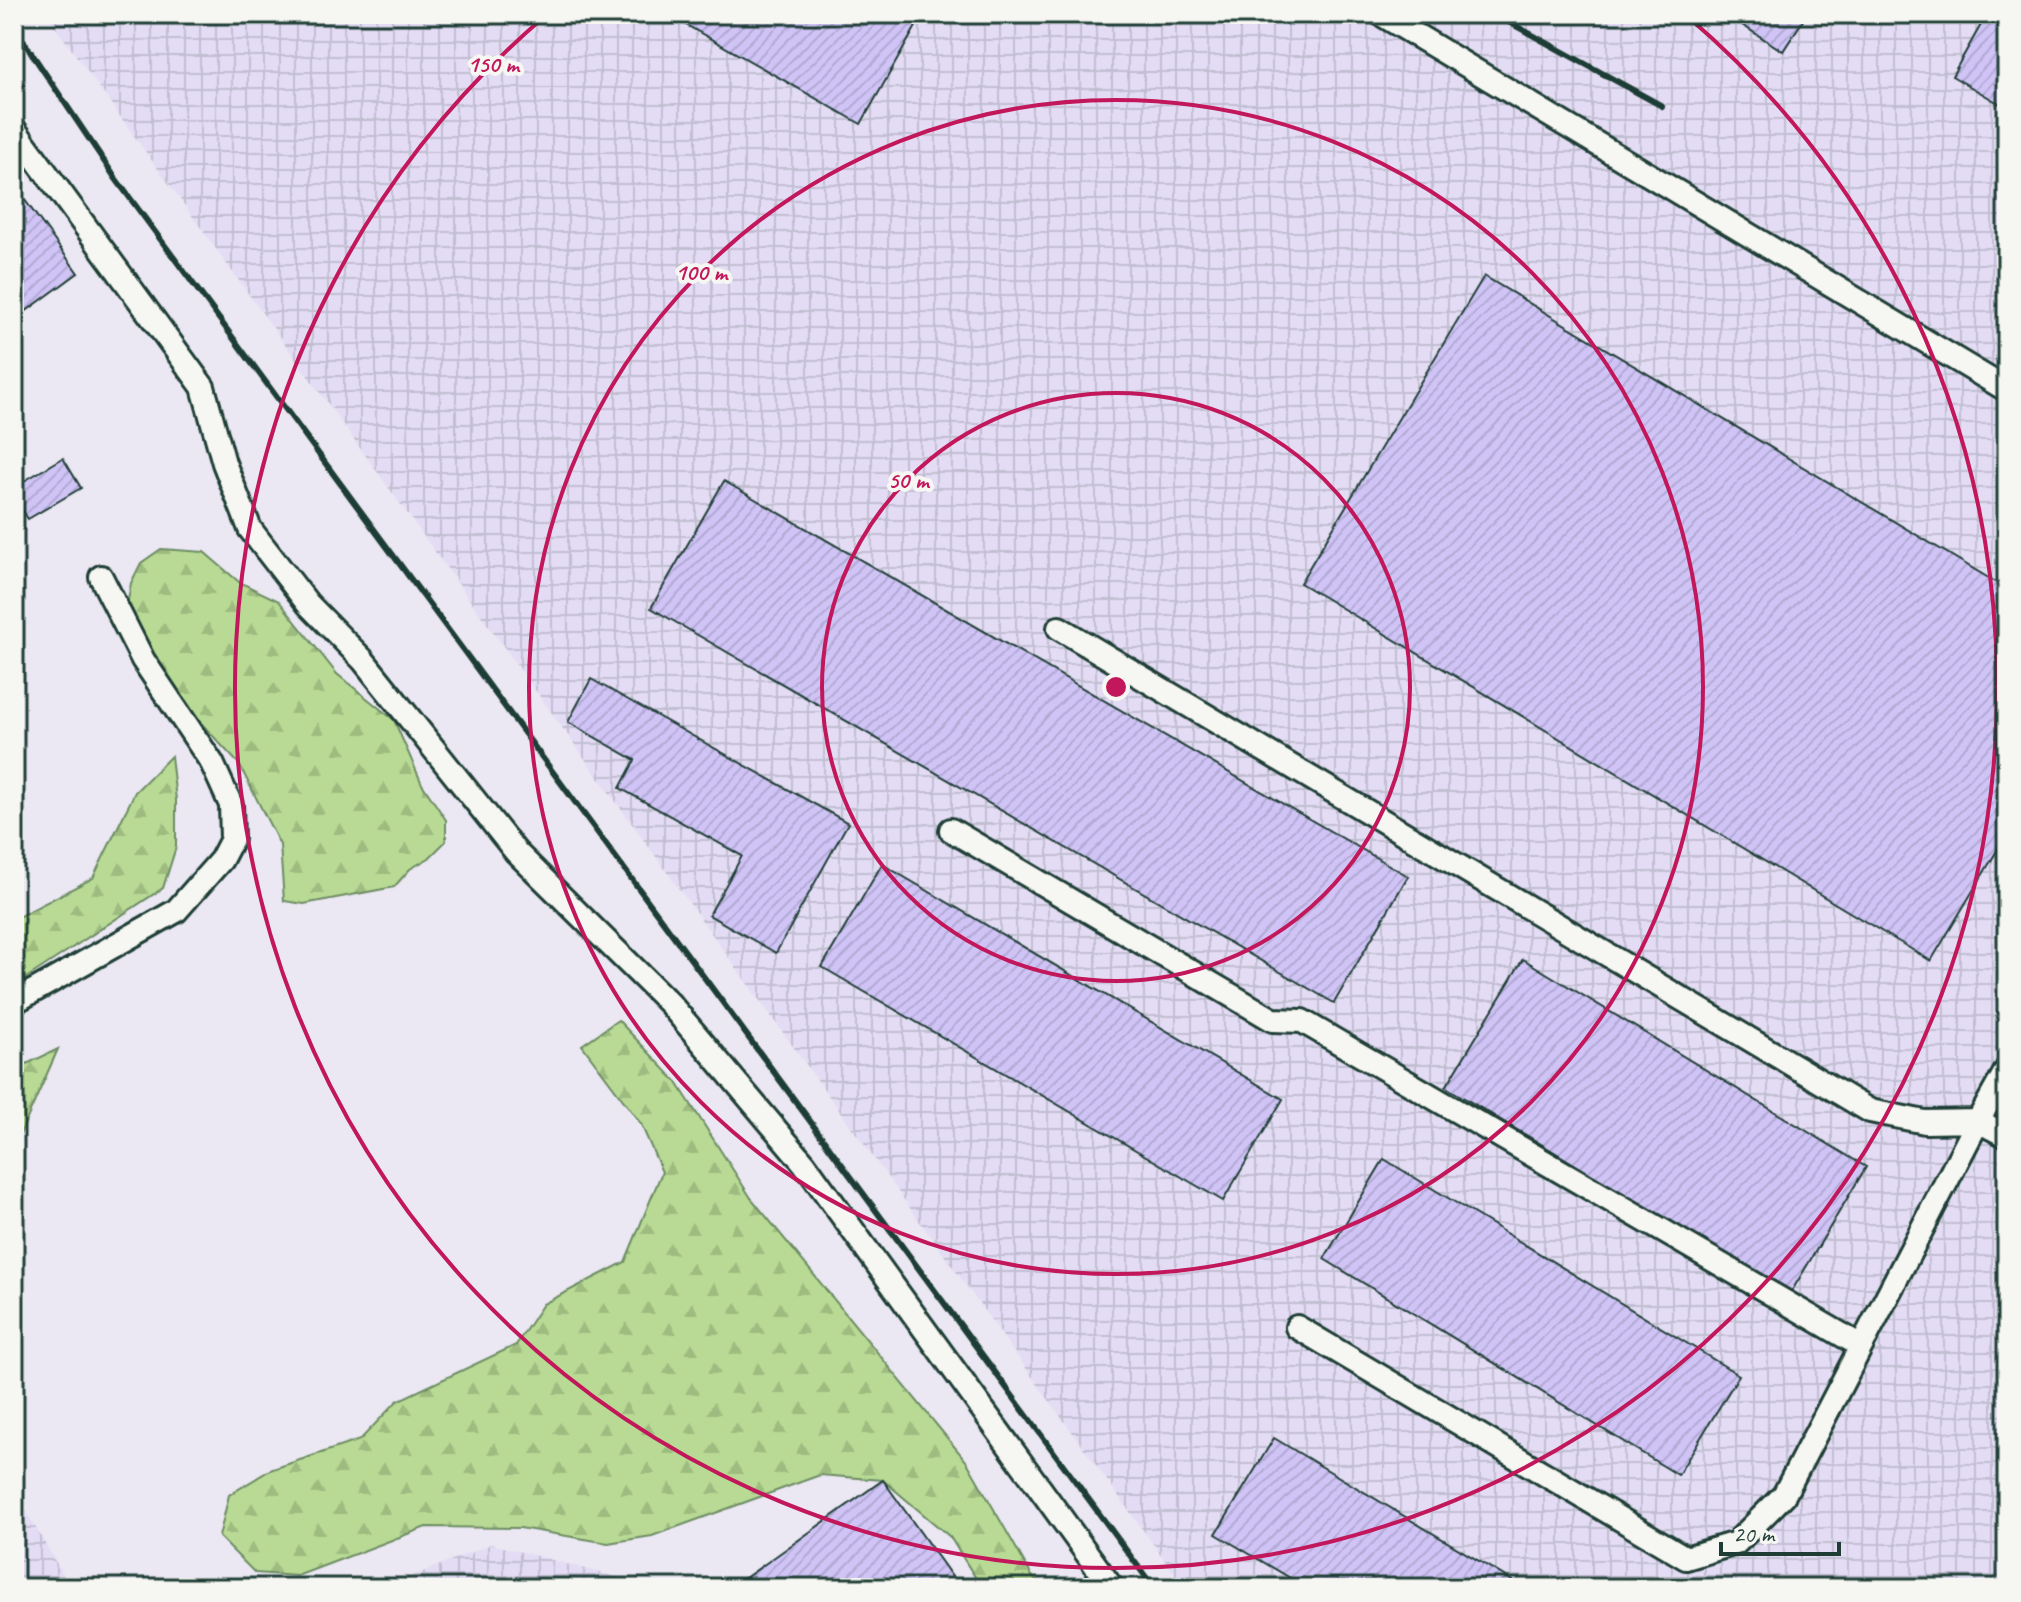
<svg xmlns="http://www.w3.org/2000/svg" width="2021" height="1602" viewBox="0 0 2021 1602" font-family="Caveat,sans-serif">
<defs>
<pattern id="industrial-grid" width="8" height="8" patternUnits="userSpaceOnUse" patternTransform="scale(2)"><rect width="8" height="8" fill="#e3dcf4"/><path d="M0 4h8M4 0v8" fill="none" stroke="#c2bed2"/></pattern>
<pattern id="forest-firs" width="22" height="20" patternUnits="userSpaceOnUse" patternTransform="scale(2)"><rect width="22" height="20" fill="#b8da94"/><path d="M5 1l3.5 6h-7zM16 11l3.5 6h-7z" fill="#9ebc80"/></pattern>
<pattern id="building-hatch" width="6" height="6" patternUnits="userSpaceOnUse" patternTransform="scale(2)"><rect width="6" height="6" fill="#d0c4f6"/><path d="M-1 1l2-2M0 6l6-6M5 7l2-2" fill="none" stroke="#b2a9d4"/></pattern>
</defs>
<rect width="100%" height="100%" fill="#ebe7f3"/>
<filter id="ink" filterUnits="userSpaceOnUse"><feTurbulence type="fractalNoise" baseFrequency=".0125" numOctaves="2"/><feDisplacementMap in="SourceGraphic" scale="16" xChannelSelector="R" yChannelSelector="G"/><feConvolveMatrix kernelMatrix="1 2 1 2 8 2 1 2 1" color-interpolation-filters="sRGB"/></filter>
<g filter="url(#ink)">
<path fill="url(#industrial-grid)" d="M46,14h1961v1574h-822z
M14,1491l57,97h-57z
M491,1544l166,44h-273z"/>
<path fill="url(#forest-firs)" stroke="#6c8c64" stroke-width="2" d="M161,549l43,3 35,30 40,19 58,73 57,46 28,64 24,36v21l-17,17 -19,11 -16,18 -90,17 -20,-3 -4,-56 -41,-81 -51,-55 -42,-61 -19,-42 4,-23 10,-20z
M171,756l5,44v47l-13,41 -149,98v-67l79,-41 42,-86z
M618,1020l58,61 75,117 216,264 65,114 10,12h-60l-32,-51 -67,-57 -63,-5 -168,61 -44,7 -88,-15 -94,-1 -129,49 -42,-3 -36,-36 10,-42 41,-25 90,-30 37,-39 119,-56 27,-41 82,-42 37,-90 -21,-48 -59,-79z
M58,1049l-44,99v-78z"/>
<path fill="url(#building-hatch)" stroke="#1f3d34" stroke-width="2" d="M667,14h256l-62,110z
M1725,14h82l-24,37z
M1987,14h20v94l-55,-32z
M14,185l64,88 -64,47z
M1484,276l523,313v245l-76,127 -631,-378z
M63,458l18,30 -53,31 -14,-22v-10z
M724,481l684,395 -74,127 -683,-395z
M591,679l257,144 -72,130 -67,-38 33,-59 -122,-68 15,-28 -67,-38z
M882,864l401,235 -60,102 -401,-234z
M1523,959l343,208 -76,127 -344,-207z
M1384,1159l355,216 -61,100 -354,-216z
M1274,1438l250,150h-217l-91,-54z
M883,1480l77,108h-229z"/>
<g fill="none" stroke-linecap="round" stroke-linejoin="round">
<defs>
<path id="lane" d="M1381,14l626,376
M14,129l189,258 21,76 26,66 58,75 55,56 153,192 154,152 134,159 308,425
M1059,628l811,483 55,11 53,-1 29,15
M951,830l322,190 29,1 559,325
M14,1002l162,-91 45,-51 11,-21 -1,-34 -19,-42 -69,-103 -42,-83
M1297,1327l389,231 50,-15 48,-48 194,-374 29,-52"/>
</defs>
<use href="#lane" stroke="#1f3d34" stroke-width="28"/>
<use href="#lane" stroke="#f6f6f2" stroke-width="22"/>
<path stroke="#1f3d34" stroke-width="6" d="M1494,14l168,92
M14,27l102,152 1038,1409"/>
</g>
</g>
<g fill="none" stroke="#c2185b" stroke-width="4">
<circle cx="1116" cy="687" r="294"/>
<circle cx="1116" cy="687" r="587"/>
<path d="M1688 17A881 881 0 1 1 544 17"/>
</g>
<circle cx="1116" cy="687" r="12" fill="#c2185b" stroke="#f6f6f2" stroke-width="4"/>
<g font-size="24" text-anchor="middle" font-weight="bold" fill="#c2185b" stroke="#f6f6f2" stroke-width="8" stroke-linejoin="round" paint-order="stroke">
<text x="493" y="72">150 m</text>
<text x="701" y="280">100 m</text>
<text x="908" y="488">50 m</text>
</g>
<rect width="2021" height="1602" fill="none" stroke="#f6f6f2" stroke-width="48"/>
<rect x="24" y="24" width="1973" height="1554" fill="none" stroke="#1f3d34" stroke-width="3" filter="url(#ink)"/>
<path d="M1721 1542v12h118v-12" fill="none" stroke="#1f3d34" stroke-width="4"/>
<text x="1733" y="1542" font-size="24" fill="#1f3d34" stroke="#f6f6f2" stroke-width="6" paint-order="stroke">20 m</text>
</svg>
